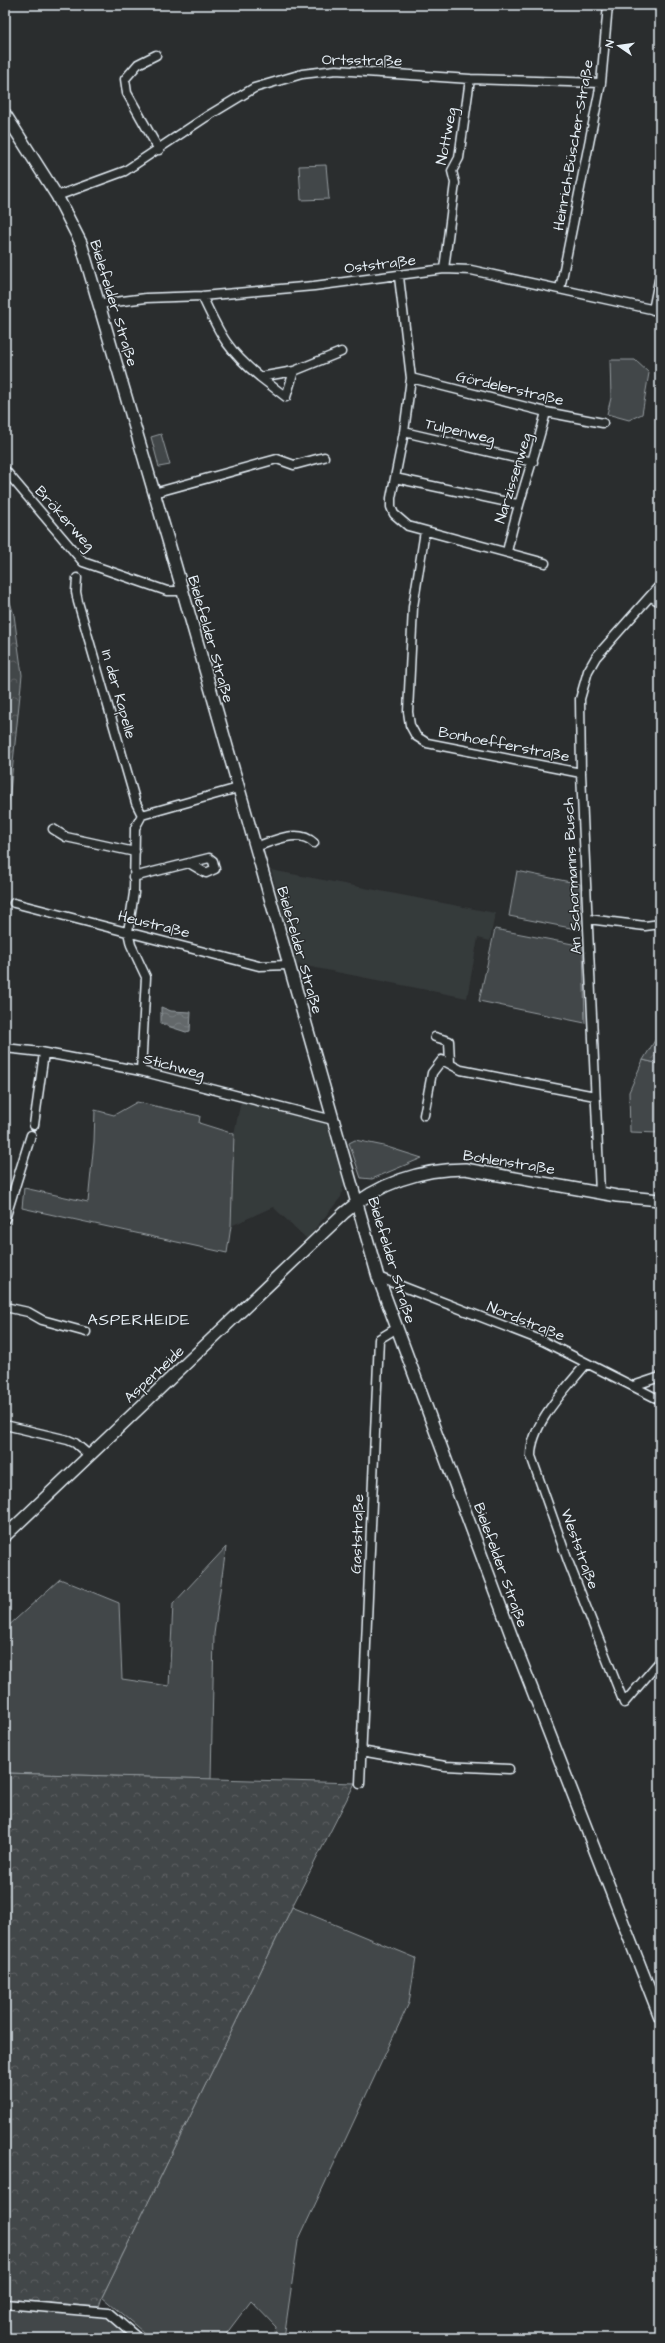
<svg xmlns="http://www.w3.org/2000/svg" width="665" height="2343" viewBox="0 0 665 2343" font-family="'Architects Daughter',sans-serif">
<defs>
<pattern id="forest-crowns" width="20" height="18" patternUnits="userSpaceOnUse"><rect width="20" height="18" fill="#424648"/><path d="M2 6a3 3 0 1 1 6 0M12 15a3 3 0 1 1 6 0" fill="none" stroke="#5d6163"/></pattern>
<pattern id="water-waves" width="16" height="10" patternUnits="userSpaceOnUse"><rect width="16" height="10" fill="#63686b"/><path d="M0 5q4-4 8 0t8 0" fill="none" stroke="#797e81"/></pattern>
</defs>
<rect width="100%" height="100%" fill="#2a2d2e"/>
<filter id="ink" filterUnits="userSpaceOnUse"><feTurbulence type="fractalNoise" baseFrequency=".025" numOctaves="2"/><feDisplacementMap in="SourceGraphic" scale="8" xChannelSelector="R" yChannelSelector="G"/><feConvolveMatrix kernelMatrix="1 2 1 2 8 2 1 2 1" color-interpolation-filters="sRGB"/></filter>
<g filter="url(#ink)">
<path fill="#363a3b" d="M271,870l224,43 -5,28 -12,-3 -11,60 -171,-34z
M241,1101l85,21 18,60 -3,15 -34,42 -34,-32 -42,19 3,-92z"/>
<path fill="#424648" stroke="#959ca0" d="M326,165l3,34 -28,1 -2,-34z
M610,360h25l14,13 -7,41 -13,6 -22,-6 4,-16z
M161,434l9,31 -11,2 -8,-30z
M517,871l63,13 1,46 -72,-14z
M495,929l88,17 2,77 -106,-22z
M643,1060l17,4v69l-30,-1 -1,-40z
M137,1102l63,14 -1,7 35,11 -3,92 -4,27 -205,-45 2,-20 64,14 6,-60 1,-32 19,5z
M355,1140l29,6 38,12 -50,21 -11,-1 -12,-35z
M226,1547l-12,87 -3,145 -206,-6v-144l55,-50 59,24 3,76 47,7 4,-82z
M292,1907l124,51 -7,45 -111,238 -14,97h-10l2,-11 -25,-26 -28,37h-73l-48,-41z
M5,2307l100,9 23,19 -3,3h-120z"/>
<path fill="url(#forest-crowns)" stroke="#959ca0" d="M5,586l9,29 8,60 -13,127 -4,104z
M660,1032v32l-17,-4z
M5,1773l350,10 -63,124 -190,390 -3,10 -94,-8z"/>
<path fill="url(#water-waves)" stroke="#989fa3" d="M161,1007l10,4 20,1 -1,19 -4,1 -25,-8z"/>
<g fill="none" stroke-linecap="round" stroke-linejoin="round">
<defs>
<path id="street" d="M156,55l-18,9 -13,15 2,14 32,57
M57,196l68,-25 81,-54 48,-29 48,-14 34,-4 134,9 131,4
M444,269l11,-86 -3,-12 7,-13 11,-79
M399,277l12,101 -7,54 -13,66v9l3,7 14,12 137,37
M560,289l41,-206 7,-78
M202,296c18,38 24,53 58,81l34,-6 47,-19
M99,304l47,-6 56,-2 112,-10 130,-17 27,1 189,41
M653,310l7,-35
M260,377l26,20 8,-26
M411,378l135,34 57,11
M404,432l129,30
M5,470l78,92 84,29h15
M395,478l122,26
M154,493l123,-34 17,6 30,-8
M425,531l-12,76 -5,105 2,13 6,11 11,7 154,30
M507,552c10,-48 27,-92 39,-140
M77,578l-1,14 2,10 58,201 6,12
M651,597l9,5
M53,829l13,8 69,15
M255,847c19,-6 43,-19 59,-4
M133,877l76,-19 4,3 2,8 -9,4 -17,-10
M14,903l245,63 30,-1
M588,919l57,7 15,-2
M435,1037l14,4 1,22
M5,1048l36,4 100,19 192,49
M141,1071l5,-94 -15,-32 -3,-13 6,-39 1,-65 7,-13 96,-27
M424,1115l8,-42 10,-13 19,10 134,26
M34,1125l10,-72
M600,1193l-19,-420 -1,-74 8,-28 8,-14 64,-72
M5,1219l26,-84
M378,1277l165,64 117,59
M5,1307l23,5 14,8 44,12
M586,1364c-20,25 -55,59 -55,92l37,105 56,142 36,-42
M633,1386l27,-9
M5,1425l63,15 7,3 15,13
M361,1751l84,15 64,3
M360,1784l19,-445 18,-11
M5,2304l104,9 29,25"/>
<path id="secondary" d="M5,114l52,82 24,47 94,321 203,713 138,371 144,369
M5,1536l339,-323c34,-30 77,-44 121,-44l152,27 43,4"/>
</defs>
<use href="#street" stroke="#e8f1f8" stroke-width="11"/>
<use href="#secondary" stroke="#e8f1f8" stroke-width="14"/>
<use href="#street" stroke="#2a2d2e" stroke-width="8"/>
<use href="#secondary" stroke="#2a2d2e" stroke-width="11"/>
</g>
</g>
<g text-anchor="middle" stroke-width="3" stroke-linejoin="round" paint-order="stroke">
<g font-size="15" fill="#e8f1f8" stroke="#2a2d2e">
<text transform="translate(362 60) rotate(1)" y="5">Ortsstraße</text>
<text transform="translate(446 136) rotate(-79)" y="5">Nottweg</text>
<text transform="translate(573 145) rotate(-80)" y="5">Heinrich-Büscher-Straße</text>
<text transform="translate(380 264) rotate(-7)" y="5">Oststraße</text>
<text transform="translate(114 303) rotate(73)" y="5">Bielefelder Straße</text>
<text transform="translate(510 388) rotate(13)" y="5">Gördelerstraße</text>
<text transform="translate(460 431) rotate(13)" y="5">Tulpenweg</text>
<text transform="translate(513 478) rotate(-73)" y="5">Narzissenweg</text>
<text transform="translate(65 518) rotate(48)" y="5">Brökerweg</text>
<text transform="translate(211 639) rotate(74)" y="5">Bielefelder Straße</text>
<text transform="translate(119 694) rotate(74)" y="5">In der Kapelle</text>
<text transform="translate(504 744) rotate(11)" y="5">Bonhoefferstraße</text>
<text transform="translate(572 876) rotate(-93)" y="5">An Schormanns Busch</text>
<text transform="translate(154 924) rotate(14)" y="5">Heustraße</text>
<text transform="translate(300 950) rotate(74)" y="5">Bielefelder Straße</text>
<text transform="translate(174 1066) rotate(15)" y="5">Stichweg</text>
<text transform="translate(509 1162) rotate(9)" y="5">Bohlenstraße</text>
<text transform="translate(392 1260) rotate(73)" y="5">Bielefelder Straße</text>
<text transform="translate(526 1321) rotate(22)" y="5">Nordstraße</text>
<text transform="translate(154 1374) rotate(-43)" y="5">Asperheide</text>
<text transform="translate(357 1534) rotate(-88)" y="5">Gaststraße</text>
<text transform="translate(580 1549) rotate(70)" y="5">Weststraße</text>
<text transform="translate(501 1565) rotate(70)" y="5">Bielefelder Straße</text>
</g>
<g font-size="16" letter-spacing="1" fill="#e8f1f8" stroke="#2a2d2e">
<text x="139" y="1325">ASPERHEIDE</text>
</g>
</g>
<rect width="665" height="2343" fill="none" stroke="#2a2d2e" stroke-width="20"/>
<rect x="10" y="10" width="645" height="2323" fill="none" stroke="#e8f1f8" stroke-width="1.5" filter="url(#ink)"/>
<g transform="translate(619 46) rotate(283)" stroke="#2a2d2e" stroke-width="3" paint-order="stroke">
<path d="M0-3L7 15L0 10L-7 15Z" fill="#e8f1f8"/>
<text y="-6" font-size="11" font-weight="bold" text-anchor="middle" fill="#e8f1f8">N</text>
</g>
</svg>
